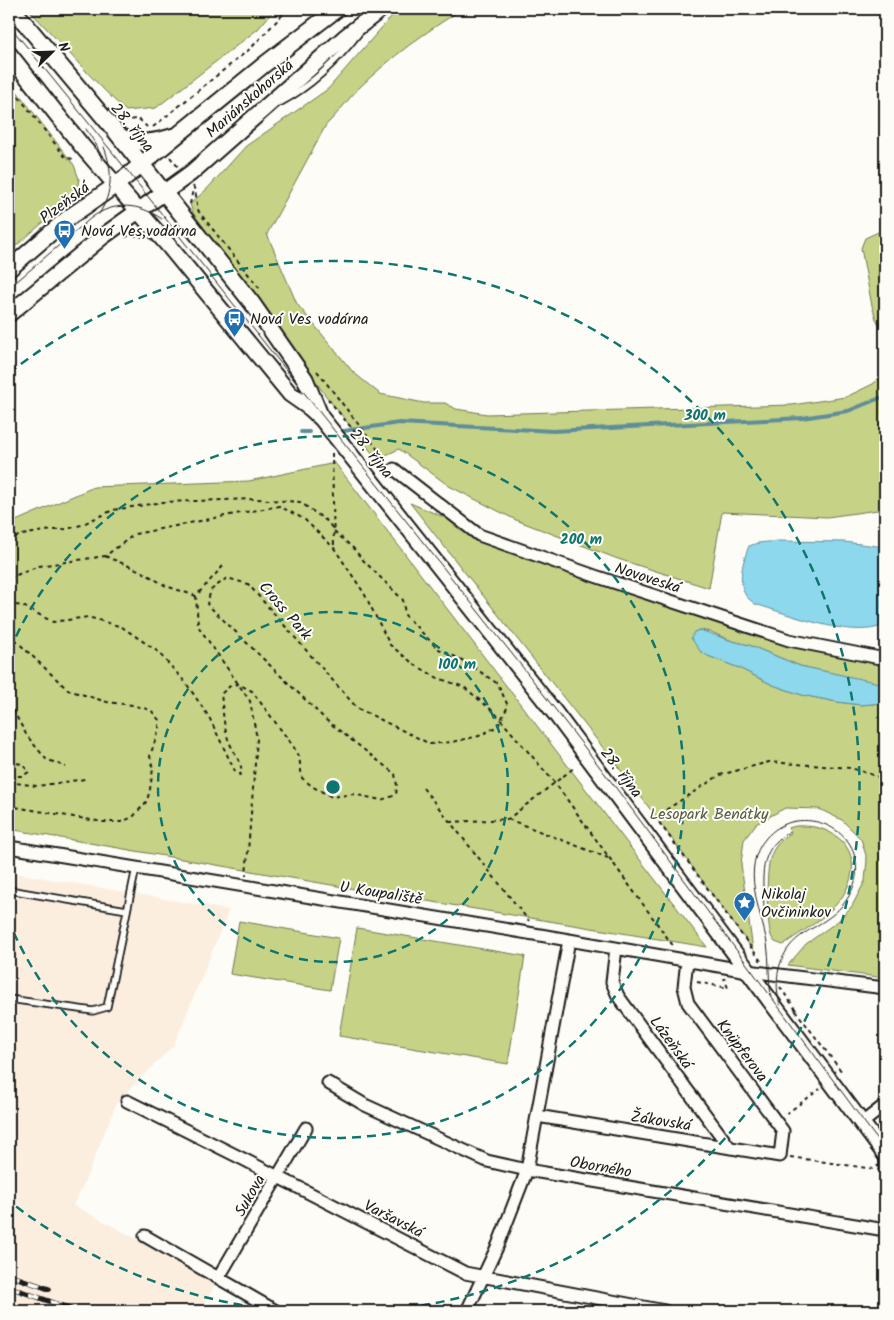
<svg xmlns="http://www.w3.org/2000/svg" width="894" height="1320" viewBox="0 0 894 1320" font-family="Kalam,sans-serif">
<rect width="100%" height="100%" fill="#fdfcf7"/>
<filter id="ink" filterUnits="userSpaceOnUse"><feTurbulence type="fractalNoise" baseFrequency=".02" numOctaves="2"/><feDisplacementMap in="SourceGraphic" scale="10" xChannelSelector="R" yChannelSelector="G"/><feConvolveMatrix kernelMatrix="1 2 1 2 8 2 1 2 1" color-interpolation-filters="sRGB"/></filter>
<g filter="url(#ink)">
<path fill="#fbeedf" d="M9,872l220,38 -55,135 -57,57 -35,86 -9,17 139,74 3,6 -15,26h-191z"/>
<path fill="#c6d286" stroke="#717751" d="M28,9h247l-17,20 -102,79 -30,3c-35,-32 -65,-68 -98,-102z
M398,9h65c-37,22 -73,49 -104,79 -12,12 -21,26 -33,37l-59,109 30,70 56,68 27,22 44,9h21l11,6 31,5 305,-9 54,-8 27,-13 12,-12v137l-58,8 -105,-5 -13,76 -91,-29 -102,-39 -67,-34 -50,-37 -22,10 -51,-63 -133,-183 -3,-9 17,-15 39,-43 82,-57z
M9,81l65,84 5,14 -3,15 -67,58z
M885,229v105l-9,-15 -4,-13 -11,-58 4,-10z
M335,463l372,484 -341,-56 -357,-62v-305l85,-37 155,-6z
M410,503l186,77 190,58 99,22v25l-85,-19 -51,-21 -17,-4 -21,-9 -11,-2 -6,2 14,24 31,12 34,17 29,10 35,7 24,3 22,-2 2,-3v278l-97,-13 18,-21 32,-23 14,-15 13,-25 2,-22 -6,-20 -19,-19 -23,-11 -34,-1 -29,16 -12,16 -3,24 12,86 -119,-163z
M796,826c18,-1 33,3 46,15 8,9 12,20 10,31 -5,36 -43,54 -69,73l-8,-3c-3,-3 -4,-6 -5,-10 -3,-16 -5,-65 2,-79 4,-9 11,-15 19,-20l-3,-5z
M239,921l100,17 -9,52 -100,-16z
M357,928l168,28 -17,108 -169,-28z"/>
<path fill="#8dd8ed" stroke="#608d99" d="M778,541l66,1 41,5 -2,74 -4,6c-33,10 -91,-13 -124,-23 -3,-3 -7,-5 -9,-8 -9,-14 -3,-36 3,-50l9,-3z
M700,630l32,11 17,4 51,21 84,18 1,1v15l-2,3 -22,2 -24,-3 -35,-7 -29,-10 -34,-17 -31,-12 -8,-5 -9,-13 3,-6z"/>
<g fill="none" stroke-linecap="round" stroke-linejoin="round">
<path stroke="#608d99" stroke-width="4" d="M301,432h8
M337,432l62,-9 154,8 249,-13 46,-7 37,-15"/>
<defs>
<path id="service" d="M281,102c30,-16 56,-41 77,-68
M9,890l118,20
M9,999l84,12 14,-4 29,-139"/>
<path id="minor" d="M394,469l85,66 116,41 194,64 96,19
M9,847l531,88 208,36 137,17
M616,948l-4,34 6,14 112,152
M328,1083l37,22 122,56 40,9 358,60
M127,1101l118,59 220,113 200,38
M537,1116l243,40 3,-25 -95,-128 -4,-16 3,-27
M862,1123l23,-18
M145,1236l131,75
M219,1277l87,-149
M467,1311l31,-66 29,-75 42,-230"/>
<path id="secondary" d="M13,9l103,123 136,171 53,76 15,36
M9,54l73,92 86,99 122,149 20,14 12,11 233,294 330,441
M119,135c15,11 38,7 55,1
M9,269l59,-51 48,-33 149,-121 72,-55
M9,314l93,-77 89,-64 153,-135 37,-29"/>
</defs>
<use href="#service" stroke="#1c1c1c" stroke-width="9"/>
<use href="#minor" stroke="#1c1c1c" stroke-width="15"/>
<use href="#secondary" stroke="#1c1c1c" stroke-width="19"/>
<path stroke="#1c1c1c" stroke-width="2" stroke-dasharray="4 4" stroke-linecap="butt" d="M9,84l57,74 9,1
M123,120l16,-1 8,8
M153,127l98,-79 37,-39
M170,157l8,10
M193,186c5,9 2,17 6,26l61,77
M190,204l3,-15
M125,237l7,-2 10,2
M317,371l69,89
M328,399l30,37
M332,453l2,95
M377,459l7,4
M9,543l9,-7 25,-5 24,-2 14,-4 32,-15 50,-8 93,-3 44,3 28,20 6,9 19,17 10,12 40,40 2,15 32,33 29,14 32,22 10,22 -10,20 -19,10 -27,6 -22,2 -73,-36 -109,-124 -21,-6 -16,12 -4,14 119,116 69,54 2,12 -1,9 -15,5 -28,-6 -21,3 -19,-10 -11,-9 -3,-22 -6,-10 -41,-55 -14,-7 -8,2 -9,8c2,15 2,30 7,45 4,11 13,22 14,33l-2,3 -4,-2 -4,-8 -23,-48 -23,-34 -29,-32 -35,-24 -34,-10 -35,5 -30,-16 -14,-2
M105,556l36,15 25,15 30,10
M223,566l-27,30 2,30 52,75 7,38 -11,137
M9,578l30,-12 66,-10 30,-22 95,-19 49,-9 25,13 30,29 30,45 26,52 25,20 23,13 26,9 30,25 61,71 119,164
M9,634l59,56 39,12 25,3 19,5 8,10v9l-9,27 3,13 -3,20 -3,12 -14,16 -12,5h-18l-94,-16
M9,703l18,33 19,23 20,8
M9,762l13,2 7,8 -7,4h-13
M9,782l28,4 48,-7
M423,788l106,133
M508,819l100,39
M450,822l58,-3 67,-52
M761,961l-106,-144 65,-42 49,-13 82,6 34,11
M697,982l31,6 -4,-10
M780,987l16,23
M795,1010l47,62
M786,1114l34,-25
M790,1157l91,13
M877,1165l8,11"/>
<use href="#service" stroke="#fdfcf7" stroke-width="5.5"/>
<use href="#minor" stroke="#fdfcf7" stroke-width="11"/>
<use href="#secondary" stroke="#fdfcf7" stroke-width="15"/>
<path stroke="#1c1c1c" stroke-width="1" d="M9,25l121,149 394,495 92,119 269,362
M86,129l11,17 5,14
M99,214c14,-22 14,-44 5,-67
M9,288l82,-70c23,-17 48,-15 71,1
M764,909c-1,-31 -7,-59 25,-77
M771,996c-3,-17 -1,-35 -4,-53 -6,-33 -27,-75 -1,-105 7,-8 15,-13 25,-16 45,-10 82,32 58,74 -17,29 -47,31 -62,54 -11,17 -12,36 -7,55"/>
<defs>
<path id="rail" d="M9,1275l40,14
M9,1287l68,24"/>
</defs>
<use href="#rail" stroke="#1c1c1c" stroke-width="5.5"/>
<use href="#rail" stroke="#fdfcf7" stroke-width="4" stroke-dasharray="11" stroke-linecap="butt"/>
</g>
</g>
<g fill="none" stroke="#0f766e" stroke-width="2.5" stroke-dasharray="9 6">
<circle cx="333" cy="787" r="175"/>
<path d="M10 650A351 351 0 1 1 10 924"/>
<path d="M287 1311A526 526 0 0 1 9 1201M9 373A526 526 0 1 1 379 1311"/>
</g>
<defs>
<symbol id="bus-pin" viewBox="-11 -11 22 30"><path d="M0 17L-7.5 6A9.5 9.5 0 1 1 7.5 6Z" fill="#1f6fb2" stroke="#fdfcf7"/><path d="M-5-6H5V4H4V6H2V4H-2V6H-4V4H-5ZM-3.5-4V0h7V-4ZM-3.5 1.2v1.5H-2V1.2ZM2 1.2v1.5H3.5V1.2Z" fill="#fff"/></symbol>
<symbol id="sight-pin" viewBox="-11 -11 22 30"><path d="M0 17L-7.5 6A9.5 9.5 0 1 1 7.5 6Z" fill="#1f6fb2" stroke="#fdfcf7"/><path d="M0-6L1.8-2.2L6-1.7L2.9 1.2L3.7 5.4L0 3.3L-3.7 5.4L-2.9 1.2L-6-1.7L-1.8-2.2Z" fill="#fff"/></symbol>
</defs>
<g fill-rule="evenodd">
<use href="#bus-pin" x="52" y="218" width="25" height="34"/>
<use href="#bus-pin" x="222" y="306" width="25" height="34"/>
<use href="#sight-pin" x="732" y="890" width="25" height="34"/>
</g>
<g text-anchor="middle" stroke-width="4" stroke-linejoin="round" paint-order="stroke">
<g font-size="16" fill="#1c1c1c" stroke="#fdfcf7">
<text transform="translate(249 98) rotate(-41)" y="6">Mariánskohorská</text>
<text transform="translate(133 127) rotate(51)" y="6">28. října</text>
<text transform="translate(64 202) rotate(-37)" y="6">Plzeňská</text>
<text transform="translate(372 453) rotate(51)" y="6">28. října</text>
<text transform="translate(648 577) rotate(18)" y="6">Novoveská</text>
<text transform="translate(286 610) rotate(49)" y="6">Cross Park</text>
<text transform="translate(622 772) rotate(53)" y="6">28. října</text>
<text transform="translate(381 892) rotate(9)" y="6">U Koupaliště</text>
<text transform="translate(672 1042) rotate(54)" y="6">Lázeňská</text>
<text transform="translate(743 1050) rotate(53)" y="6">Knüpferova</text>
<text transform="translate(661 1120) rotate(9)" y="6">Žákovská</text>
<text transform="translate(601 1166) rotate(10)" y="6">Oborného</text>
<text transform="translate(249 1195) rotate(-60)" y="6">Sukova</text>
<text transform="translate(394 1218) rotate(27)" y="6">Varšavská</text>
</g>
<g font-size="16" fill="#1c1c1c" stroke="#fdfcf7" text-anchor="start">
<text x="81" y="236">Nová Ves,vodárna</text>
<text x="250" y="324">Nová Ves vodárna</text>
<text x="761" y="899">Nikolaj<tspan x="761" dy="18">Ovčininkov</tspan></text>
</g>
<g font-size="16" fill="#585c41" stroke="#fdfcf7">
<text x="709" y="819">Lesopark Benátky</text>
</g>
</g>
<circle cx="333" cy="787" r="8" fill="#0f766e" stroke="#fdfcf7" stroke-width="2.5"/>
<g font-size="15" text-anchor="middle" font-weight="bold" fill="#0f766e" stroke="#fdfcf7" stroke-width="4" stroke-linejoin="round" paint-order="stroke">
<text x="705" y="420">300 m</text>
<text x="581" y="544">200 m</text>
<text x="457" y="669">100 m</text>
</g>
<rect width="894" height="1320" fill="none" stroke="#fdfcf7" stroke-width="30"/>
<rect x="15" y="15" width="864" height="1290" fill="none" stroke="#1c1c1c" stroke-width="2" filter="url(#ink)"/>
<g transform="translate(52 52) rotate(67)" stroke="#fdfcf7" stroke-width="4" paint-order="stroke">
<path d="M0-4L9 19L0 12L-9 19Z" fill="#1c1c1c"/>
<text y="-8" font-size="14" font-weight="bold" text-anchor="middle" fill="#1c1c1c">N</text>
</g>
</svg>
